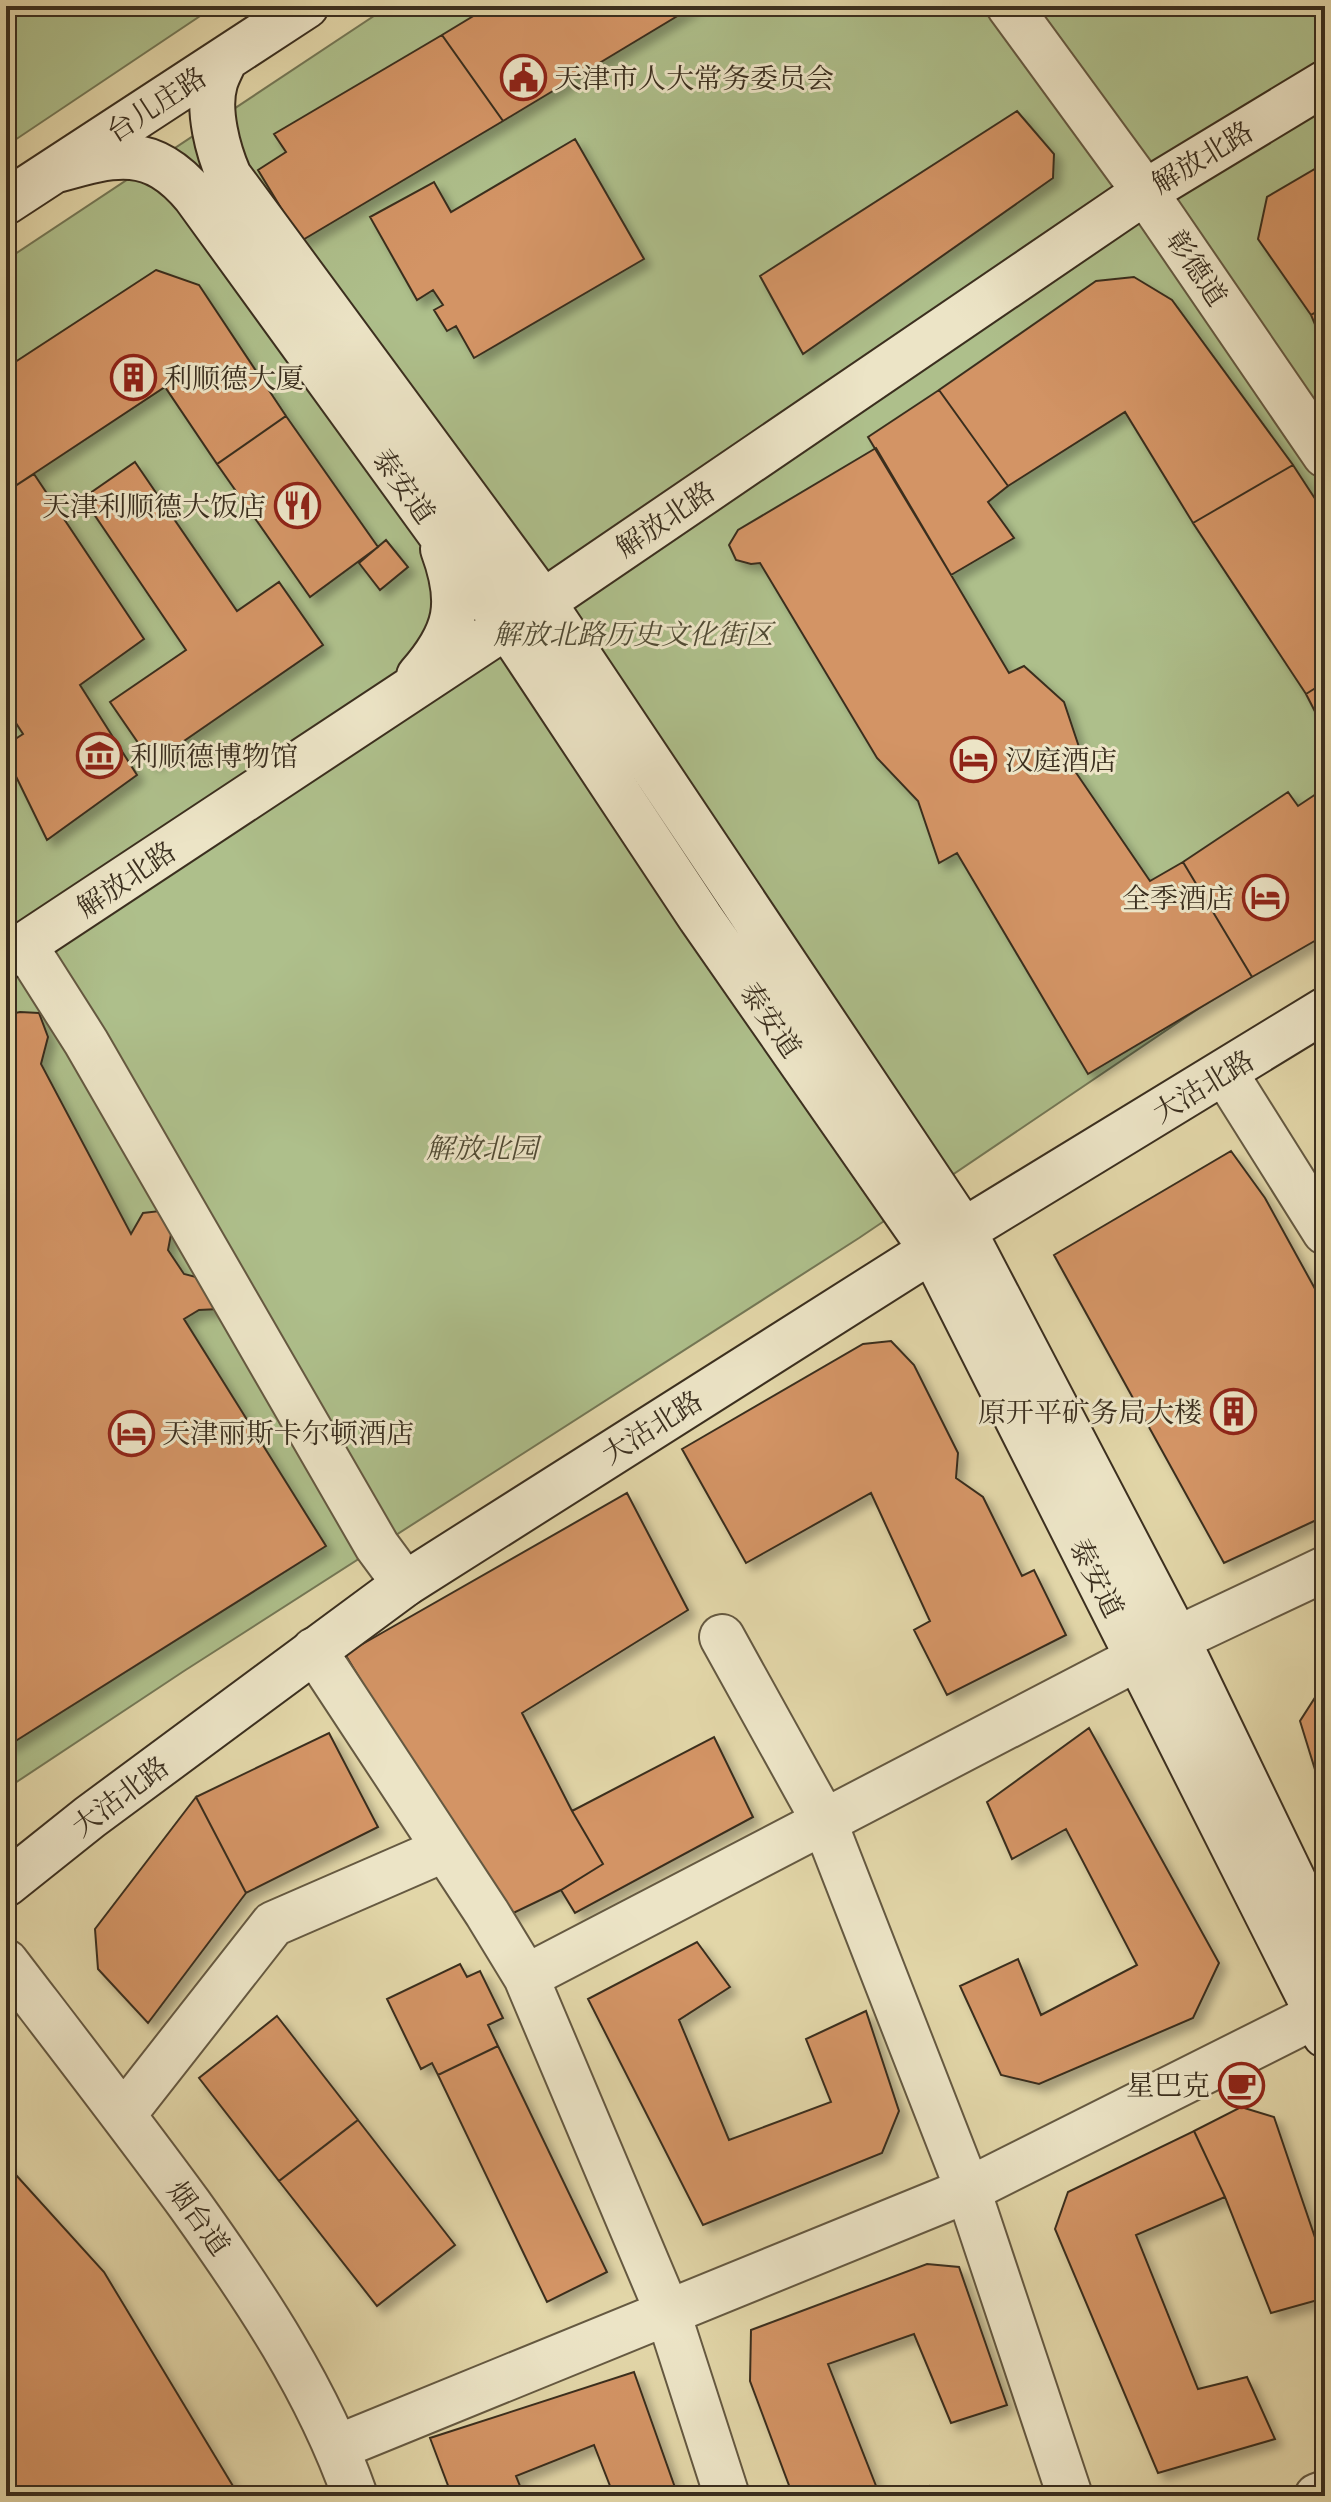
<svg xmlns="http://www.w3.org/2000/svg" width="1331" height="2502" viewBox="0 0 1331 2502" font-family="'Libre Bodoni','Noto Serif SC',serif">
<defs>
<filter id="shadow"><feDropShadow dx="7" dy="7" stdDeviation="4" flood-color="#0004"/></filter>
</defs>
<rect width="100%" height="100%" fill="#e2d6a8"/>
<filter id="stains"><feTurbulence type="fractalNoise" baseFrequency=".0025" numOctaves="4"/><feColorMatrix values="0 0 0 0 .2 0 0 0 0 .09 0 0 0 0 .02 0 0 0 .5 -.17"/></filter>
<radialGradient id="worn" r=".72"><stop offset=".6" stop-color="#630" stop-opacity="0"/><stop offset="1" stop-color="#630" stop-opacity=".3"/></radialGradient>
<path fill="#aebf8b" stroke="#747755" stroke-width="2" d="M6,6h209l-209,140z
M389,6h936v917l-466,315 -675,433 -178,118v-1529z"/>
<path fill="#d39465" stroke="#3b2f1f" stroke-width="2" filter="url(#shadow)" d="M490,6h204l-191,115 -61,-86z
M442,35l61,86 -202,120 -43,-71 28,-18 -12,-18z
M1017,111l37,43 -1,24 -250,176 -43,-78z
M575,139l69,120 -170,99 -18,-32 -9,5 -13,-21 9,-5 -10,-15 -16,10 -47,-83 64,-35 17,30z
M1325,163v144l-14,8 -53,-76 9,-42z
M156,270l43,15 87,131 -69,48 -52,-77 -159,105v-124z
M1134,277l38,23 121,165 -100,58 -68,-111 -117,74 -69,-96 157,-109z
M1325,307v41l-14,-33z
M939,390l69,96 -20,16 26,36 -63,37 -83,-138z
M286,416l92,131 -68,50 -93,-133z
M876,448l133,225 15,-7 40,36 16,48 -12,11 82,120 33,-19 69,115 -164,97 -131,-221 -18,10 -21,-62 -41,-43 -117,-195 -9,1 -15,-4 -7,-15 9,-15z
M135,462l102,149 42,-29 44,63 -171,118 -42,-61 76,-52 -103,-152z
M1293,465l32,49v168l-19,12 -113,-171z
M34,474l110,165 -64,46 57,90 -90,65 -41,-84v-11l17,-11 -13,-20 -4,3v-225z
M386,540l22,27 -28,23 -21,-27z
M1325,682v49l-19,-37z
M1325,788v147l-73,42 -69,-115 105,-70 10,14z
M20,1012l19,1 9,24 -7,27 90,170 12,-21 17,-2 13,13 -5,26 16,24 35,9v26l-20,1 -15,9 142,227 -320,201v-732z
M1231,1151l34,47 60,109v209l-101,47 -170,-308z
M891,1341l23,24 44,88 -2,25 27,19 39,79 12,-6 32,65 -119,60 -33,-65 16,-9 -59,-128 -125,70 -64,-114 181,-105z
M627,1493l61,117 -166,103 50,98 31,53 -42,26 -58,28 -158,-264z
M1325,1682v120l-25,-81z
M1089,1728l130,235 -26,55 -154,66 -38,-9 -41,-89 58,-27 23,56 96,-50 -71,-136 -54,30 -25,-57z
M329,1733l49,94 -132,66 -50,-96z
M714,1737l39,80 -178,96 -14,-23 42,-26 -31,-53z
M196,1797l50,96 -98,130 -50,-54 -3,-40z
M697,1942l33,45 -51,33 50,120 102,-38 -25,-63 60,-28 33,100 -17,42 -179,72 -115,-226z
M460,1964l7,13 13,-6 23,47 -15,7 10,21 -60,29 -6,-12 -11,6 -34,-70z
M277,2016l81,104 -79,61 -80,-103z
M498,2046l109,226 -60,30 -109,-227z
M1241,2107l33,10 51,150v31l-54,15 -46,-116 -31,-66z
M358,2120l97,125 -78,61 -98,-125z
M1194,2131l31,66 -89,38 62,154 49,-12 28,62 -117,34 -103,-244 13,-37z
M6,2164l98,108 135,224h-233z
M927,2264l32,3 48,138 -56,18 -37,-89 -86,30 52,132h-87l-43,-115 1,-51z
M634,2372l44,124h-64l-20,-51 -78,31 8,20h-72l-22,-58z
M929,2486l4,10h-25z"/>
<g fill="none" stroke-linecap="round" stroke-linejoin="round">
<defs>
<path id="street" d="M1009,6l136,186 180,263
M25,946l61,96 291,504 28,38
M1225,1073l100,159
M722,1637l102,184 144,369 102,306
M1177,1639l148,-70
M314,1650l173,263 39,64 142,336 59,183
M6,1962c62,81 124,161 184,243 65,91 128,185 165,291
M526,1977l612,-319
M124,2114l149,-190 170,-74
M338,2447l630,-257 357,-179
M1317,2496l8,-3"/>
<path id="secondary" d="M225,59c-3,8 -8,16 -10,24 -8,27 3,68 14,93l314,426 420,628 214,409 148,307
M57,170c58,-17 95,-26 138,26l312,430 193,291 232,333 386,765 7,20
M6,202l300,-196
M419,676c38,-43 44,-73 24,-127
M6,957l537,-355 602,-410 180,-109
M6,1884l84,-67 315,-233 527,-334 393,-240"/>
</defs>
<use href="#street" stroke="#655941" stroke-width="48"/>
<use href="#secondary" stroke="#3b2f1f" stroke-width="48"/>
<use href="#street" stroke="#ece4c6" stroke-width="44"/>
<use href="#secondary" stroke="#ece4c6" stroke-width="44"/>
</g>
<defs>
<symbol id="civic-ring" viewBox="-11 -11 22 22"><circle r="9.5" fill="#ece4c6" stroke="#8f2418" stroke-width="1.5"/><path d="M-.6-6.5H3V-4.5H.6V-3L4-1V1h2V6H-6V1h2V-1L-.6-3ZM-1.2 2.5V6h2.4V2.5Z" fill="#8f2418"/></symbol>
<symbol id="building-ring" viewBox="-11 -11 22 22"><circle r="9.5" fill="#ece4c6" stroke="#8f2418" stroke-width="1.5"/><path d="M-4-6H4V6H1V3H-1V6H-4ZM-2.5-4.3h1.7v1.8h-1.7ZM.8-4.3h1.7v1.8H.8ZM-2.5-1h1.7V.8h-1.7ZM.8-1h1.7V.8H.8Z" fill="#8f2418"/></symbol>
<symbol id="restaurant-ring" viewBox="-11 -11 22 22"><circle r="9.5" fill="#ece4c6" stroke="#8f2418" stroke-width="1.5"/><path d="M-5-6h1v4h1v-4h1v4h1v-4h1v5L-1.5 .5V6h-2V.5L-5-1ZM5-6V6H3V1.5H1.5Q1.5-4 5-6Z" fill="#8f2418"/></symbol>
<symbol id="museum-ring" viewBox="-11 -11 22 22"><circle r="9.5" fill="#ece4c6" stroke="#8f2418" stroke-width="1.5"/><path d="M0-6L6-3V-2H-6V-3ZM-5-1h2V3h-2ZM-1-1h2V3h-2ZM3-1h2V3H3ZM-6 4H6V6H-6Z" fill="#8f2418"/></symbol>
<symbol id="hotel-ring" viewBox="-11 -11 22 22"><circle r="9.5" fill="#ece4c6" stroke="#8f2418" stroke-width="1.5"/><path d="M-6-4.5h1.5V1H6V5H4.5V3h-9V5H-6ZM-4 0a1.8 1.8 0 1 1 3.6 0ZM.5 0V-2.5h3Q6-2.5 6 0Z" fill="#8f2418"/></symbol>
<symbol id="cafe-ring" viewBox="-11 -11 22 22"><circle r="9.5" fill="#ece4c6" stroke="#8f2418" stroke-width="1.5"/><path d="M-5.5-4.5H6V0H3Q3 3.5 0 3.5H-2.5Q-5.5 3.5-5.5 0ZM3-3.2v2h1.7v-2ZM-6 4.5H4V6H-6Z" fill="#8f2418"/></symbol>
</defs>
<g fill-rule="evenodd">
<use href="#civic-ring" x="498" y="52" width="51" height="51"/>
<use href="#building-ring" x="108" y="352" width="51" height="51"/>
<use href="#restaurant-ring" x="272" y="480" width="51" height="51"/>
<use href="#museum-ring" x="74" y="730" width="51" height="51"/>
<use href="#hotel-ring" x="948" y="734" width="51" height="51"/>
<use href="#hotel-ring" x="1240" y="872" width="51" height="51"/>
<use href="#building-ring" x="1208" y="1386" width="51" height="51"/>
<use href="#hotel-ring" x="106" y="1408" width="51" height="51"/>
<use href="#cafe-ring" x="1216" y="2060" width="51" height="51"/>
</g>
<g text-anchor="middle" stroke-width="6" stroke-linejoin="round" paint-order="stroke">
<g font-size="28" fill="#3b2f1f" stroke="#ece4c6" text-anchor="start">
<text x="554" y="88">天津市人大常务委员会</text>
<text x="164" y="388">利顺德大厦</text>
<text x="266" y="516" text-anchor="end">天津利顺德大饭店</text>
<text x="130" y="766">利顺德博物馆</text>
<text x="1005" y="770">汉庭酒店</text>
<text x="1234" y="908" text-anchor="end">全季酒店</text>
<text x="1202" y="1422" text-anchor="end">原开平矿务局大楼</text>
<text x="162" y="1443">天津丽斯卡尔顿酒店</text>
<text x="1210" y="2095" text-anchor="end">星巴克</text>
</g>
<g font-size="28" fill="#3b2f1f" stroke="#ece4c6">
<text transform="translate(156 104) rotate(-33)" y="10">台儿庄路</text>
<text transform="translate(1202 157) rotate(-31)" y="10">解放北路</text>
<text transform="translate(1197 268) rotate(56)" y="10">彰德道</text>
<text transform="translate(404 486) rotate(54)" y="10">泰安道</text>
<text transform="translate(665 519) rotate(-34)" y="10">解放北路</text>
<text transform="translate(126 879) rotate(-34)" y="10">解放北路</text>
<text transform="translate(771 1020) rotate(55)" y="10">泰安道</text>
<text transform="translate(1203 1086) rotate(-31)" y="10">大沽北路</text>
<text transform="translate(652 1427) rotate(-32)" y="10">大沽北路</text>
<text transform="translate(1097 1578) rotate(63)" y="10">泰安道</text>
<text transform="translate(120 1796) rotate(-37)" y="10">大沽北路</text>
<text transform="translate(199 2218) rotate(54)" y="10">烟台道</text>
</g>
<g font-size="28" font-style="italic" fill="#524c35" stroke="#ece4c6">
<text x="633" y="644">解放北路历史文化街区</text>
<text x="482" y="1158">解放北园</text>
</g>
</g>
<rect width="1331" height="2502" fill="none" stroke="#e2d6a8" stroke-width="32"/>
<rect x="8" y="8" width="1315" height="2486" fill="none" stroke="#3b2f1f" stroke-width="4"/>
<rect x="16" y="16" width="1299" height="2470" fill="none" stroke="#3b2f1f" stroke-width="2"/>
<rect width="100%" height="100%" filter="url(#stains)"/>
<rect width="100%" height="100%" fill="url(#worn)"/>
</svg>
